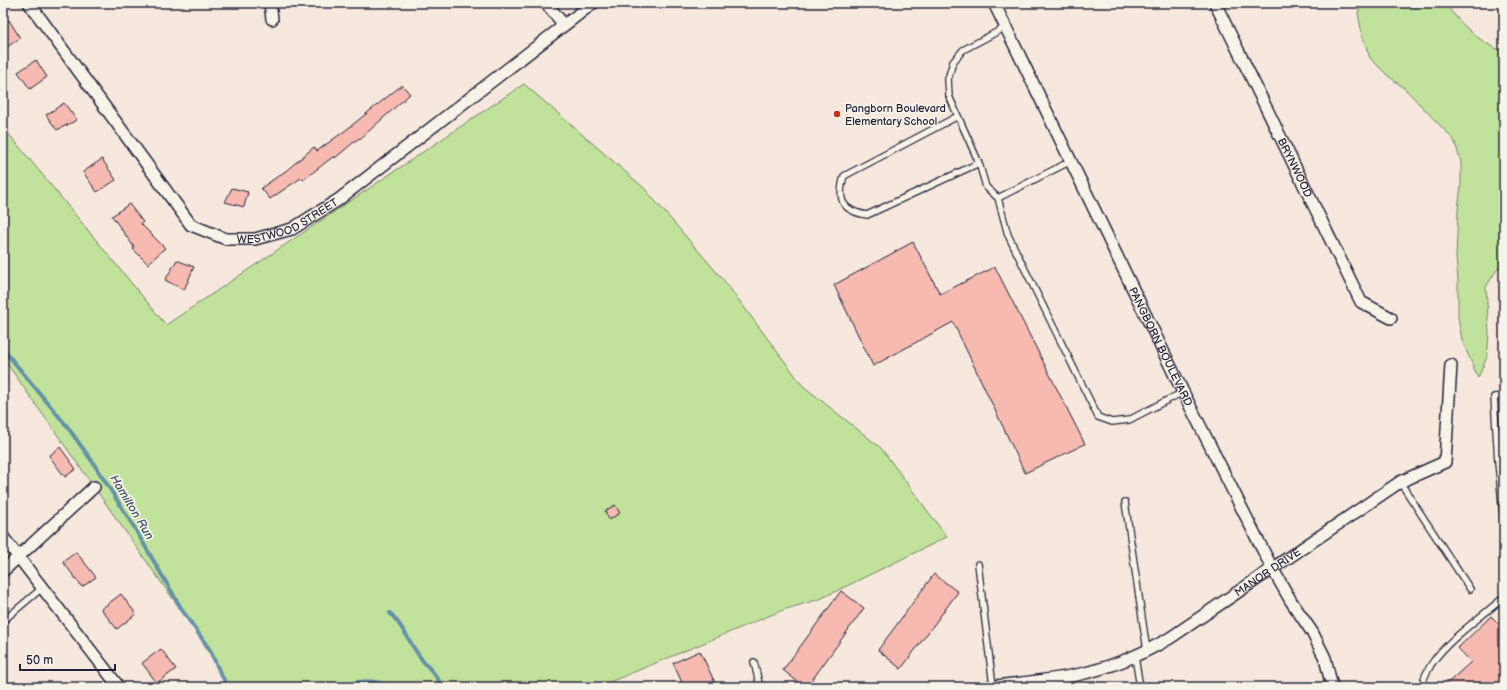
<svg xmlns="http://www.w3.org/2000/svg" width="1507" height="690" viewBox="0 0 1507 690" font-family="'Balsamiq Sans',sans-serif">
<rect width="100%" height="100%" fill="#f7e8dd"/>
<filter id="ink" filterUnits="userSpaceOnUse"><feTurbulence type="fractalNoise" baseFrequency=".025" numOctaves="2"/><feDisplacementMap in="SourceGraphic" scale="8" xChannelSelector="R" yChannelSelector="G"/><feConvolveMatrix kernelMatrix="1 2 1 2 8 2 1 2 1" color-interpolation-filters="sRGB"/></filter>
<g filter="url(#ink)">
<path fill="#c1e29a" stroke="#72826a" d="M1362,3h83c15,21 35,40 59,49v214l-6,2 -12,19 3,47 -2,23 -9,21 -16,-38 -4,-23v-36l-2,-24 2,-47 3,-25v-23l-7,-22 -49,-51 -18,-14 -17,-17 -8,-23 -4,-22z
M524,84l120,104 82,95 77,103 78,62 66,89 -127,62 -37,11 -185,77h-370l-26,-47 -199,-282v-231l163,198z"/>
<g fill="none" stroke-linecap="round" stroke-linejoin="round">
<path stroke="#6592a9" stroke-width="4" d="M3,349l63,76 26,36 39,61 53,91 26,37 11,25 8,12
M390,613c13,13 19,29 30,44 8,12 16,15 22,30
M337,687c23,-6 32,-9 55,0"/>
</g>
<path fill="#f6bab1" stroke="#22223b" d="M9,20l11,18 -17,12v-25z
M36,60l11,17 -17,12 -12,-17z
M402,85l8,9 -50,45 -1,-1 -24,20 -1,-2 -31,24 -2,-2 -31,21 -9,-11 26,-18 27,-23 3,4 29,-21z
M64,103l13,17 -20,10 -11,-15z
M102,159l14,21 -19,12 -14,-20z
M232,188l16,4 -4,15 -19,-5z
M129,204l14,18 -2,2 24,24 -17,16 -15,-15 1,-2 -22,-31z
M913,242l27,52 55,-27 90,177 -60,29 -72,-151 -80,44 -39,-81z
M177,260l17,7 -10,23 -19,-10z
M60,447l16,22 -11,8 -16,-21z
M615,505l5,8 -11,7 -4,-9z
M76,552l20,25 -14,10 -19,-25z
M934,574l24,18 -57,77 -23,-19z
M841,591l23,17 -57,79h-3l-21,-17z
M121,594l15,20 -19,15 -16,-20z
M1491,616l13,13v58h-61l28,-25 -13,-14z
M161,649l15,20 -19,14 -15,-20z
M700,651l17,36h-33l-11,-24z"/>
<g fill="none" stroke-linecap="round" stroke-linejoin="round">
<defs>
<path id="service" d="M958,116l-114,60c-7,24 -2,35 23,39l112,-52
M1071,161l-73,37 10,37 90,182 14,5 17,-2 54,-28
M998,198l-12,-11 -7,-24 -30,-67 -1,-17 5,-17 10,-12 43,-23
M1504,396l-10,1 4,65 6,63
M1400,482l70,107
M1125,502l22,149
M978,564l15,122
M3,621l39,-33
M1135,657l5,30
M754,662l6,25
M1422,687c1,-5 2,-10 5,-15 13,-28 54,-54 77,-75"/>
<g id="minor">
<path id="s1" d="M29,3l162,222 35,14h29l37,-10 46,-29 255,-197"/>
<path d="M270,3l2,16"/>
<path d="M546,3l18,22"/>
<path id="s2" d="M994,3l189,389 89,176 19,33 21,31 13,26 7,29"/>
<path id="s3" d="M1215,3l146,299 30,16"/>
<path d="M3,537l116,150"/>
<path d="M3,571l91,-84"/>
<path id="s4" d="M988,687c29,-4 59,-6 88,-12 34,-7 65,-20 94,-37l230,-156 45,-20 6,-97"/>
</g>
</defs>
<use href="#service" stroke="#22223b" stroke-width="8"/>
<use href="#minor" stroke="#22223b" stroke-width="14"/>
<use href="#service" stroke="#f7f3e8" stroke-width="5.5"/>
<use href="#minor" stroke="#f7f3e8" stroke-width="11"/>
</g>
</g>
<circle fill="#c8321e" stroke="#f7f3e8" stroke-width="1.5" cx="837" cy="114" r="4"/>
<g text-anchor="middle" stroke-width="3.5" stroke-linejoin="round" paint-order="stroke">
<g font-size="11" fill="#22223b" stroke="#f7f3e8" text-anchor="start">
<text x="845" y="112">Pangborn Boulevard<tspan x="845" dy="13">Elementary School</tspan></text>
</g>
<g font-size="11" fill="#22223b" stroke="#f7f3e8">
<text dy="4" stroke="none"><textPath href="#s3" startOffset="183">BRYNWOOD</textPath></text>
<text dy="4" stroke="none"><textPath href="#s1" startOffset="378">WESTWOOD STREET</textPath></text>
<text dy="4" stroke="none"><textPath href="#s2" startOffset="382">PANGBORN BOULEVARD</textPath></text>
<text dy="4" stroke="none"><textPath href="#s4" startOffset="308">MANOR DRIVE</textPath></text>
</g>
<g font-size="12" font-style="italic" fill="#3e5169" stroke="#f7f3e8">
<text transform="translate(132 507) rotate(59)" y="4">Hamilton Run</text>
</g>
</g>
<rect width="1507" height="690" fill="none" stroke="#f7f3e8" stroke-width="16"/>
<rect x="8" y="8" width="1491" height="674" fill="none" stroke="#22223b" stroke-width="1.5" filter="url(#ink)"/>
<path d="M20 664v6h95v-6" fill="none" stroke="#22223b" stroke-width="2"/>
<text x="26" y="664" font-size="12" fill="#22223b" stroke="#f7f3e8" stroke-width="3" paint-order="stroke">50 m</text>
</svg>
